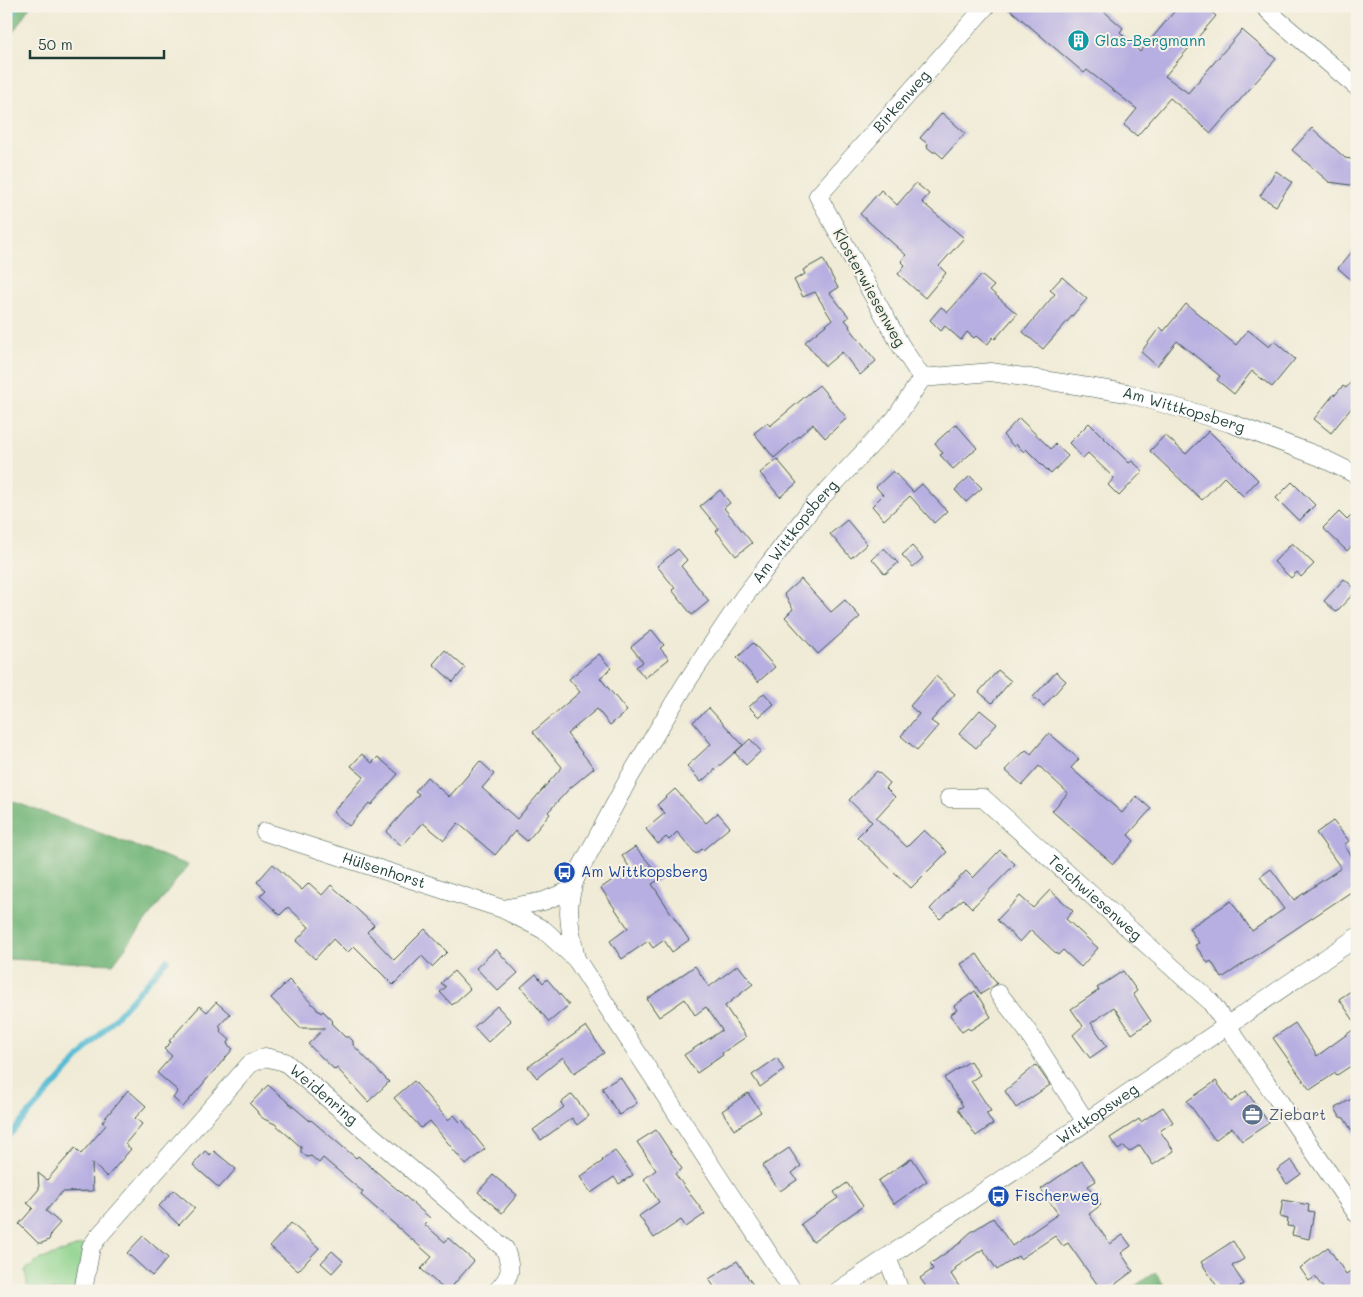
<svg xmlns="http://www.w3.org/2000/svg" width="1363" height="1297" viewBox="0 0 1363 1297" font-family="Mali,sans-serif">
<rect width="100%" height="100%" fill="#f7f3e8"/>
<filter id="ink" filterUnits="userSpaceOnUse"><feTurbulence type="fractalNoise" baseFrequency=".02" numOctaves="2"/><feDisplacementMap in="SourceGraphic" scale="10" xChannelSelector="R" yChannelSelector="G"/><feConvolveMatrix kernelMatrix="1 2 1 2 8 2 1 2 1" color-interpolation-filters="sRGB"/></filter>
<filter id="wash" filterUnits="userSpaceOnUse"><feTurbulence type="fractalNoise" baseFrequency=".0096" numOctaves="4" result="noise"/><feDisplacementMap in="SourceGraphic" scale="20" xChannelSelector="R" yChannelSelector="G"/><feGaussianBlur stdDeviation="1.12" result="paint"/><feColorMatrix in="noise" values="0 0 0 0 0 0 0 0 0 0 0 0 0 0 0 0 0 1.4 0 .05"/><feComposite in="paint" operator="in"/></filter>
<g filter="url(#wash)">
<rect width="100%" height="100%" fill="#f0ebd6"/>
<path fill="#8ed38d" stroke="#568860" d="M84,1244l-9,47h-47l-3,-21 14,-10z"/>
<path fill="#72b578" stroke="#487956" d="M6,6h24l-24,37z
M6,799l182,66 -75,99 -107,-5z
M1155,1272l13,19h-40z"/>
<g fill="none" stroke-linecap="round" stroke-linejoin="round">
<path stroke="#56bcd4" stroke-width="5.5" d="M6,26l11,-20
M6,1139l161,-179"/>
</g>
<g id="blocks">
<path fill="#b7afe1" d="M1006,6h92l25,22 -3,4 20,20 39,-46h26l11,10 -51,60 23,17 54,-63 34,29 -65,74 -41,-35 -33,38 -13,-11 13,-16 -50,-39 -3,3z
M942,113l23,20 -22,25 -7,-6h-3l-6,-5 1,-3 -8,-6z
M1312,128l33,30 12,2v26l-28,-4 -37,-32z
M1276,171l16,11 -16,24 -16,-10z
M916,183l13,11 -7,8 42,36 -25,28 7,7 -21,25 -27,-24 7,-9 -4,-4 5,-6 -46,-41 21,-24 16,15z
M1357,246v39l-19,-17z
M823,259l15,29 -8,5 19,24 -4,3 5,6 -1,1 27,34 -16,14 -18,-23 -17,14 -20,-24 27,-22 -17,-28 -12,5 -9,-17 11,-6 -2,-4z
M981,275l13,11 -4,4 27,24 -22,25 -2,-2 -6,8 -11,-9 -2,2 -7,-6 -6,8 -16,-14 -4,5 -11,-11 11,-13 7,5z
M1062,277l25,22 -44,50 -20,-17 32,-38 -5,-4z
M1186,304l50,41 12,-15 21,17 5,-6 21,18 -23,28 -20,-16 -18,23 -17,-14 3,-4 -43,-35 -20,25 -16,-14 19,-25 4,4z
M1357,375v26l-26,32 -17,-14 20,-25 1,1 8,-9 3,2z
M819,385l28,33 -22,20 -12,-14 -39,34 -20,-25 13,-10 3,3z
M1019,418l32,31 4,-5 13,12 -17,18 -25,-25 -2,3 -8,-8 -2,3 -11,-12z
M1089,423l40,40 3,-2 11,10 -24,25 -11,-11 6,-7 -26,-25 -5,5 -14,-15z
M956,424l21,24 -24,21 -13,-14 3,-2 -8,-10z
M1209,431l49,49 -15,16 -19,-19 -22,23 -52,-49 15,-16 21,19z
M777,459l20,24 -17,14 -20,-24z
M893,471l20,21 9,-8 25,27 -13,12 -24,-27 -26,24 -12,-14 11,-11 -7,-8z
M970,476l12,12 -16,14 -11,-12z
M1292,482l23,23 -16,16 -23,-23z
M720,490l10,13 -6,5 28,35 -16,13 -20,-25 3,-2 -19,-23z
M1357,510v30l-10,11 -24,-23 16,-16 8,8z
M847,520l20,24 -16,14 -21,-24z
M1292,543l22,21 -13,13 -4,-5 -6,6 -17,-16z
M912,546l11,12 -10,9 -11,-12z
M884,548l14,15 -13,11 -13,-15z
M678,549l9,11 -6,6 28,35 -17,14 -20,-25 3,-2 -18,-22z
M801,579l30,33 14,-12 15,17 -42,37 -33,-37 8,-8 -9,-15z
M1344,579l13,11 -21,22 -12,-11z
M652,630l12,15 -4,3 9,11 -24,19 -9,-11 7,-5 -12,-15z
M753,643l22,24 -17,15 -21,-24z
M445,650l20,18 -12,14 -20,-18z
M599,654l12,14 -11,10 27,33 -17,14 -13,-16 -30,25 27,34 -25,21 -21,23 2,2 -23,27 -12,-10 -20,24 -37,-32 -14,17 -21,-17 -21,23 -16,-14 33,-38 -4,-3 12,-14 22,20 31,-36 14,13 -12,14 35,31 45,-52 -29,-35 47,-40 -11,-13z
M998,670l13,11 -19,22 -13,-11z
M1056,672l10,9 -22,25 -11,-9z
M936,676l19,18 -24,27 7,5 -21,24 -16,-14 18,-22 -9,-8z
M764,693l10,11 -15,13 -10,-10z
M709,708l34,37 -42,37 -14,-16 24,-22 -18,-22z
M980,710l17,14 -21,24 -17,-14z
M1049,733l30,26 -8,9 51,45 14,-17 15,13 -23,26 6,6 -21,23 -61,-53 16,-18 -29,-27 -17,19 -17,-15 21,-20 5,4z
M750,739l11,12 -15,14 -11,-12z
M362,754l10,9 6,-6 20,17 -27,31 -2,-2 -20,23 -16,-14 31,-35 -13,-11z
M877,771l13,12 -4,5 9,9 -19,21 31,29 17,-17 23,22 -36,36 -54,-51 15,-15 -23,-22z
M675,789l31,34 12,-10 12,14 -27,23 -1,-1 -6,5 -19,-22 -8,8 -3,-3 -8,7 -12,-15 19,-16 -8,-8z
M1333,821l16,20 -5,4 10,15 3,-2v30l-135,90 -11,-17 -3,2 -13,-18 4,-2 -10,-15 42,-27 21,30 32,-22 -24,-32 11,-8 23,31 47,-32 -25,-35z
M635,847l27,31 -10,6 37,56 -17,12 -8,-12 -11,8 -5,-7 -26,18 -12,-18 18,-13 -27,-40 29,-20 -8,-12z
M1000,850l15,14 -43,44 -9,-9 -23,20 -10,-10 36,-38 7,7z
M273,864l29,26 7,-7 13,12 9,-10 43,40 -7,7 27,28 31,-31 22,23 -15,15 -10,-11 -29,29 -39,-39 -7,7 -14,-14 -18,20 -19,-18 13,-14 -21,-20 -8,8 -20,-19 6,-6 -9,-8z
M1050,890l23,21 -7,8 32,29 -17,19 -18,-17 -5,5 -27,-25 -11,12 -23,-22 23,-24 13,12z
M496,949l22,24 -20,18 -22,-23z
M977,954l20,30 -16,10 -20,-30z
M738,965l15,19 -28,22 21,31 -24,16 1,2 -26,18 -13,-18 38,-25 -16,-23 -11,8 -10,-16 -26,18 -12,-18 48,-33 14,21z
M454,971l16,18 -18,16 -12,-13 6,-5 -5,-4z
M1123,971l14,20 -4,3 18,27 -19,13 -18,-27 -23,16 16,23 -17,12 -17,-23 10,-9 -12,-17 28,-19 -2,-2z
M536,974l7,9 4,-4 22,26 -20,17 -28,-35z
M289,980l32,33 2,-2 10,10 -2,2 14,14h4l4,4v4l36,37 -21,20 -31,-34 -2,2 -27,-26 17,-16h-25l-29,-30z
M1357,987v38l-18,-26z
M975,991l16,26 -21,13 -2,-2 -6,4 -12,-17 7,-5 -3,-4z
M216,1002l14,12 -11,12 2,3 -1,2 10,9 -3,4 6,5 -50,58 -10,-9 5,-7 -21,-18 15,-17 -8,-7 7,-7 -2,-1 31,-35 7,6z
M497,1006l14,15 -23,21 -14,-15z
M1295,1023l22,33 40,-29v35l-20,13 -2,-2 -25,17 -37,-52z
M586,1026l18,27 -30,20 -11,-16 -26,21 -9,-11z
M777,1058l7,12 -24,17 -8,-12z
M970,1061l10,14 -9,6 20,30 -5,2 7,11 -17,12 -18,-27 5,-3 -19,-28z
M1036,1065l14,20 -34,23 -11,-17z
M620,1077l17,26 -18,12 -17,-27z
M414,1081l34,39 6,-5 6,7 2,-2 23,29 -19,16 -36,-44 -9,7 -27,-30z
M1216,1081l15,21 15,-11 23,32 -27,18 -10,-14 -17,13 -28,-39z
M268,1085l42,36 1,-1 45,38 2,-2 41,35 31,27 -6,6 21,18 3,-4 26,23 -26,30h-2l-25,-22 11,-12 -71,-62 2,-3 -40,-34 -4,5 -8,-7 -4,1 -6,-5v-5l-26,-23 -11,-5 -6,-5 -1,-3 -7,-7z
M128,1090l18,16 -11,12 7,6 -17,20 6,5 -24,28 -15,-14 1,28 -31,1 -16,19 14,12 -9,10 -2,7 -7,3h-4l-19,-19 14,-16 -6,-5 12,-14 -1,-16 9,7 28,-32 6,6 25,-29 -4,-3z
M748,1093l13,19 -27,18 -12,-19z
M572,1094l17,22 -12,9 -5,-7 -31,22 -8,-10 31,-23 -3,-4z
M1357,1096v43l-13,-21 -4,-1 -5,-9z
M1163,1107l10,15 -13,9 14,20 -21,14 -13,-20 -11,7 -5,-6 -6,4 -8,-12 29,-19 2,3z
M656,1130l26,39 -7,5 30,40 -19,13 -5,-7 -27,18 -15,-22 20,-14 -15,-23 12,-9 -19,-28z
M789,1148l12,18 -9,7 5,7 -17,11 -18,-25z
M205,1151l5,4 4,-4 22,18 -17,19 -26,-23z
M615,1151l18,24 -14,9 -5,-7 -23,16 -11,-16 23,-16 -1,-1z
M912,1158l15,23 -33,23 -16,-23z
M1291,1160l10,14 -14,10 -10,-14z
M1082,1161l14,20 -8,5 13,19 -12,9 21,30 13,-9 8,11 -10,7 12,18 -27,20h-4l-34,-48 -5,3 -8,-10 -35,23 -2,-3 -21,14 -14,-21 -28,19 1,2 -5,4 11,17h-33l-9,-13 13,-9 -3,-5 33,-23 -1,-1 9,-8 22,-14 19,28 46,-32 -17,-25z
M493,1175l24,20 -15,18 -24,-21z
M847,1183l16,23 -50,36 -12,-18 37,-26 -4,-6z
M174,1190l21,18 -16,17 -20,-19z
M1283,1200l26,5 -1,6 6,1 -5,27 -17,-4 2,-8 -7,-1 1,-7 -8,-2z
M291,1223l28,25 -21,23 -28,-25z
M143,1236l25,22 -16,18 -25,-23z
M1233,1241l11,18 -12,7 12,18 -10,7h-14l-19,-29z
M1328,1247l18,27 11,-7v24h-32l-10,-14 -6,4 -9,-13z
M332,1251l11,10 -11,12 -11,-10z
M737,1261l20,30h-40l-8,-12z"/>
</g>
</g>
<g filter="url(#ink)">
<use href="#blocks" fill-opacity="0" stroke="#3e574c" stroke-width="1"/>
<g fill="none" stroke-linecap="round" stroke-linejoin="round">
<defs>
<g id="minor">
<path d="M1264,6l14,14 79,67"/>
<path id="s1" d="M922,378l-21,-32 -83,-150 168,-190"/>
<path id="s2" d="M949,798h34l227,203 147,213"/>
<path id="s3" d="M265,832l238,77"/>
<path d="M571,890l-27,11 -41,8 41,21 32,29"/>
<path d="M999,994l27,35 60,93"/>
<path d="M887,1257l13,34"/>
<path id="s4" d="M83,1291l8,-44 7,-10 152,-173 15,-7 20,5 220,187c7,20 7,26 -8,42"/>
<path id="s5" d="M793,1291l-217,-332c-6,-30 -12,-52 0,-82l53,-99 57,-95 57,-85 71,-93 81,-86 27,-41 69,-6 136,21 103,30 88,33 39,19"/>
<path id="s6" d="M838,1291l519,-354"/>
</g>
</defs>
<use href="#minor" stroke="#3e574c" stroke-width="19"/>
<use href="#minor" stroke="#fff" stroke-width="18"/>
</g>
</g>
<defs>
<symbol id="building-disc" viewBox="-11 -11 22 22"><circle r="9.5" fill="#0f9aa8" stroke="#f7f3e8"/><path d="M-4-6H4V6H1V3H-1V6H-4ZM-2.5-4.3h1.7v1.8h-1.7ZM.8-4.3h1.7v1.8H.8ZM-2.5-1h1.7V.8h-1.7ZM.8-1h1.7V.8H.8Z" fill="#fff"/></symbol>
<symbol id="bus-disc" viewBox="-11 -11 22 22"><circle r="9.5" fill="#1a4fb4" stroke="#f7f3e8"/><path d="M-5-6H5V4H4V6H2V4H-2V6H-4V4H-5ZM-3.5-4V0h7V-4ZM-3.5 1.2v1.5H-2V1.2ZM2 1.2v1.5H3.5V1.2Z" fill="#fff"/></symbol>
<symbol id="office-disc" viewBox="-11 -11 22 22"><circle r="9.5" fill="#5c6f8a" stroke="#f7f3e8"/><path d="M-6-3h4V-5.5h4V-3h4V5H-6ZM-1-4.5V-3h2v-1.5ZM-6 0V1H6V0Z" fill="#fff"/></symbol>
</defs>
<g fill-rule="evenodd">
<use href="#building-disc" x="1066" y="28" width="25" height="25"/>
<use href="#bus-disc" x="552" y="860" width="25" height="25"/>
<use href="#office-disc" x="1240" y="1102" width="25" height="25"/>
<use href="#bus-disc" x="986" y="1184" width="25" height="25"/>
</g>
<g text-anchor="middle" stroke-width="4" stroke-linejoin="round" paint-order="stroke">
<g font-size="15" fill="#0d838f" stroke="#f7f3e8" text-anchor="start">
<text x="1095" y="46">Glas-Bergmann</text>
</g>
<g font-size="15" fill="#1f3d34" stroke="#f7f3e8">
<text dy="5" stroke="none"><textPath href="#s1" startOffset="336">Birkenweg</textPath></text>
<text transform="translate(869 288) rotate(61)" y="5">Klosterwiesenweg</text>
<text dy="5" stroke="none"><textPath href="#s5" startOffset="1356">Am Wittkopsberg</textPath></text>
<text dy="5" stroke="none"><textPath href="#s5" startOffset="890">Am Wittkopsberg</textPath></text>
<text dy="5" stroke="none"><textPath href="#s3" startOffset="125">Hülsenhorst</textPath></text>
<text dy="5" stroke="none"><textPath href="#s2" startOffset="184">Teichwiesenweg</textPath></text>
<text dy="5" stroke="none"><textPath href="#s4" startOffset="375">Weidenring</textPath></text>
<text dy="5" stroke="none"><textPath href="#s6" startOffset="314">Wittkopsweg</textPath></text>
</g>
<g font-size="15" fill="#164399" stroke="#f7f3e8" text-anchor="start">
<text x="581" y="877">Am Wittkopsberg</text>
<text x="1015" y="1201">Fischerweg</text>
</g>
<g font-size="15" fill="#4e5e75" stroke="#f7f3e8" text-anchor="start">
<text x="1269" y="1120">Ziebart</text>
</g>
</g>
<rect width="1363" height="1297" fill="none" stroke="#f7f3e8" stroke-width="25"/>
<path d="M30 50v8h134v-8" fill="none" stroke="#1f3d34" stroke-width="2.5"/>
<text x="38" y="50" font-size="15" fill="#1f3d34" stroke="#f7f3e8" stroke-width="4" paint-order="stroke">50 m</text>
</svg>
